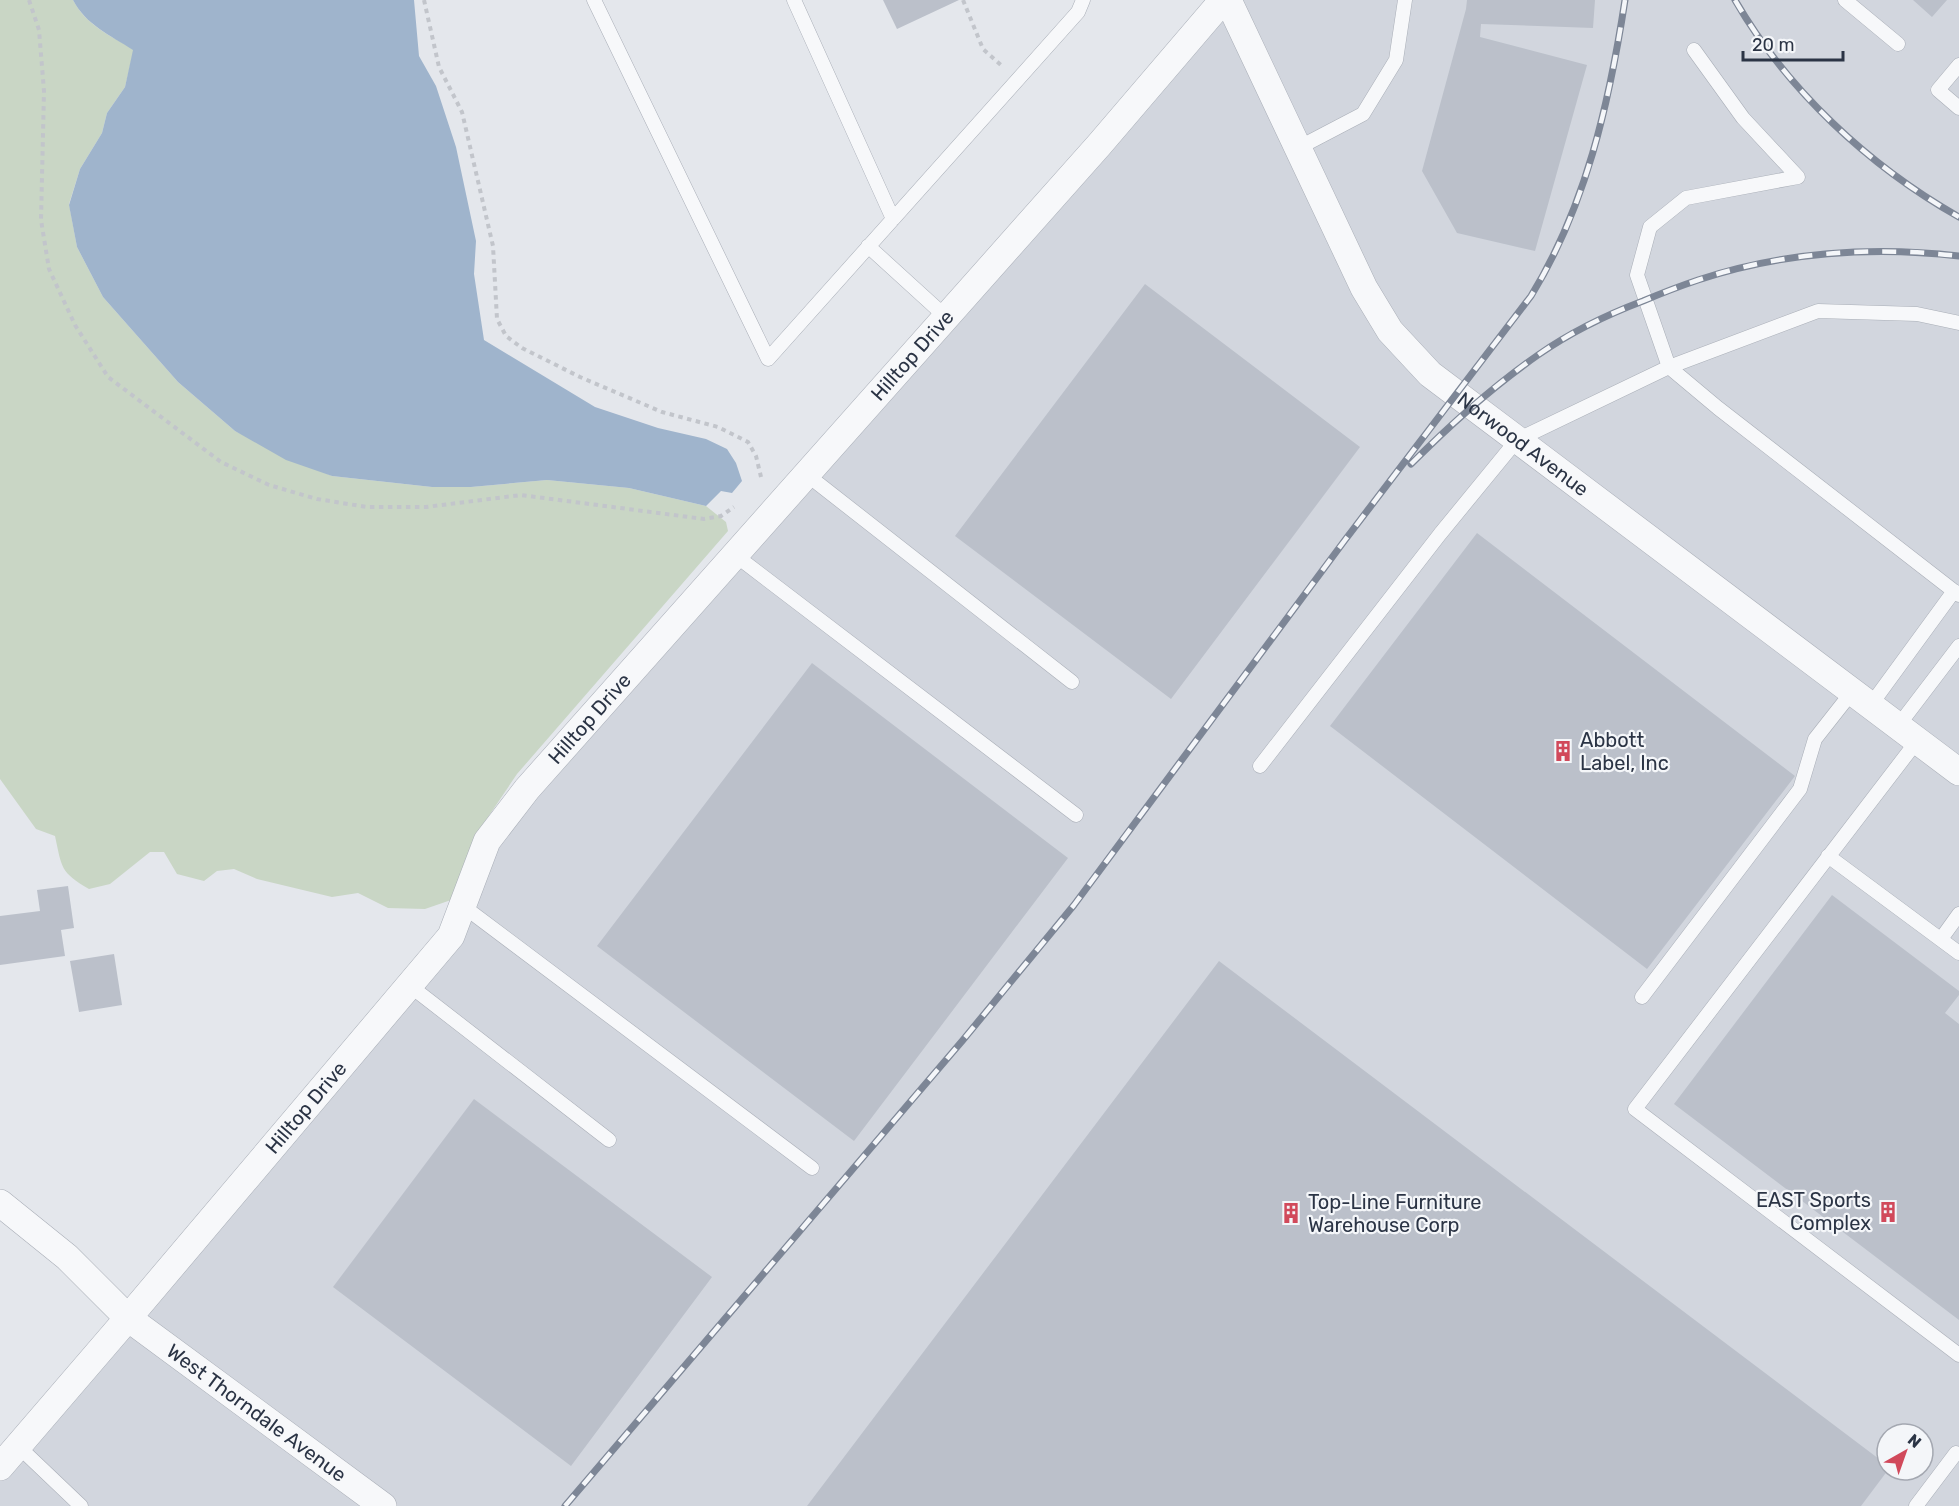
<svg xmlns="http://www.w3.org/2000/svg" width="1959" height="1506" viewBox="0 0 1959 1506" font-family="Rubik,sans-serif">
<rect width="100%" height="100%" fill="#e4e7ec"/>
<path fill="#d2d6de" fill-rule="evenodd" d="M1223,0h736v1506h-1959v-58l409,-463 78,-144zM1887,1434h36v36h-36z"/>
<path fill="#c9d6c5" d="M0,0h73c13,25 37,36 61,49l-9,38 -18,26 -5,20 -22,36 -11,35 8,43 26,50 75,85 57,49 97,45 100,11h39l76,-7 82,8 77,18 20,16 2,9 -211,243 -33,49 -33,77 -26,9 -37,-1 -30,-15 -26,4 -75,-18 -23,-10 -17,2 -13,10 -27,-7 -13,-22h-14l-40,32 -21,5c-29,-17 -27,-21 -34,-53l-19,-7 -36,-50z"/>
<path fill="#9fb4cc" d="M73,0h341l5,56 17,30 20,61 20,94 -2,33 10,66 111,67 63,21 48,11 21,10 9,14 6,18 -10,12 -11,-2 -15,15 -77,-18 -82,-8 -76,7h-39l-100,-11 -46,-16 -51,-29 -57,-49 -75,-85 -26,-50 -8,-42 11,-36 22,-36 5,-20 18,-26 8,-37c-23,-15 -47,-25 -60,-50z"/>
<path fill="#bbc0ca" d="M883,0h76l-62,29z
M1467,0h128l-2,28 -112,-4 -1,13 107,28 -52,186 -78,-18 -35,-62 44,-162z
M1913,0h34l-15,17z
M1145,284l215,163 -189,252 -216,-163z
M1477,533l318,243 -148,193 -317,-243z
M812,663l256,195 -214,283 -257,-195z
M68,886l6,42 -13,2 4,26 -65,9v-49l40,-5 -3,-21z
M1832,895l127,96v4l-14,18 14,11v296l-285,-216z
M114,954l8,51 -43,7 -9,-51z
M1219,961l668,504 1,5 -27,36h-1054z
M474,1099l238,178 -141,189 -238,-179z"/>
<g fill="none" stroke-linecap="round" stroke-linejoin="round">
<defs>
<path id="lane" d="M594,0l174,359 310,-347 5,-12
M794,0l99,219
M1845,0l53,44
M1694,50l49,68 55,59 -112,21 -36,29 -13,48 32,92 49,41 241,187
M1959,65l-21,25 21,18
M1298,148l65,-34 33,-54 9,-60
M868,246l78,71
M806,474l266,208
M735,555l341,260
M1870,706l84,-115
M1898,726l61,-80
M1917,741l-282,368 324,246
M1260,766l180,-232 77,-94 152,-73 149,-56 99,3 42,9
M1828,856l131,97
M463,906l349,262
M1941,939l18,-25
M409,985l200,155
M1642,997l158,-208 15,-50 37,-47
M18,1446l63,60
M1916,1506l40,-53"/>
<g id="street">
<path id="s1" d="M1228,0l136,288 26,43 40,43 529,398"/>
<path id="s2" d="M0,1203l67,54 61,61 255,188"/>
<path id="s3" d="M0,1467l128,-149 323,-382 36,-95 40,-52 572,-644 124,-145"/>
</g>
</defs>
<use href="#lane" stroke="#a9aeb7" stroke-width="15"/>
<use href="#street" stroke="#a9aeb7" stroke-width="28"/>
<path stroke="#c2c5cb" stroke-width="4" stroke-dasharray="4.5 4.5" stroke-linecap="butt" d="M29,0l10,30 5,61 -3,129 8,49 26,56 33,52 113,85 48,23 48,14 50,8h59l95,-12 183,24 17,-3 13,-9
M424,0l15,67 23,45 31,134 4,73 9,17 16,12 58,29 82,35 56,15 30,15 8,14 5,21
M963,0l20,49 18,16"/>
<use href="#lane" stroke="#f7f8fa" stroke-width="14"/>
<use href="#street" stroke="#f7f8fa" stroke-width="27"/>
<defs>
<path id="rail" d="M1735,0c52,90 134,166 224,217
M1411,464c40,-40 81,-77 127,-109 33,-23 68,-40 105,-54 19,-8 37,-15 55,-21 84,-28 175,-34 261,-24
M565,1506l398,-466 111,-135 271,-365 186,-244c55,-90 78,-192 94,-296"/>
</defs>
<use href="#rail" stroke="#7d8696" stroke-width="7"/>
<use href="#rail" stroke="#f4f6f9" stroke-width="4.5" stroke-dasharray="14" stroke-linecap="butt"/>
</g>
<defs>
<symbol id="building-bare" viewBox="-9 -9 18 18"><path d="M-4-6H4V6H1V3H-1V6H-4ZM-2.5-4.3h1.7v1.8h-1.7ZM.8-4.3h1.7v1.8H.8ZM-2.5-1h1.7V.8h-1.7ZM.8-1h1.7V.8H.8Z" fill="#d1495b" stroke="#f4f6f9" stroke-width="2.5" paint-order="stroke"/></symbol>
</defs>
<g fill-rule="evenodd">
<use href="#building-bare" x="1548" y="736" width="30" height="30"/>
<use href="#building-bare" x="1873" y="1197" width="30" height="30"/>
<use href="#building-bare" x="1276" y="1198" width="30" height="30"/>
</g>
<g text-anchor="middle" stroke-width="4.5" stroke-linejoin="round" paint-order="stroke">
<g font-size="20" fill="#2b3445" stroke="#f4f6f9">
<text dy="7" stroke="none"><textPath href="#s3" startOffset="1444">Hilltop Drive</textPath></text>
<text dy="7" stroke="none"><textPath href="#s1" startOffset="544">Norwood Avenue</textPath></text>
<text dy="7" stroke="none"><textPath href="#s3" startOffset="958">Hilltop Drive</textPath></text>
<text dy="7" stroke="none"><textPath href="#s3" startOffset="472">Hilltop Drive</textPath></text>
<text dy="7" stroke="none"><textPath href="#s2" startOffset="332">West Thorndale Avenue</textPath></text>
</g>
<g font-size="20" fill="#2b3445" stroke="#f4f6f9" text-anchor="start">
<text x="1580" y="747">Abbott<tspan x="1580" dy="23">Label, Inc</tspan></text>
<text x="1871" y="1207" text-anchor="end">EAST Sports<tspan x="1871" dy="23">Complex</tspan></text>
<text x="1308" y="1209">Top-Line Furniture<tspan x="1308" dy="23">Warehouse Corp</tspan></text>
</g>
</g>
<g transform="translate(1905 1452) rotate(40)"><circle r="28" fill="#f4f6f9" stroke="#a4a8b1" stroke-width="1.5"/>
<path d="M0-4.5L10 22L0 15L-10 22Z" fill="#d1495b"/>
<text y="-9" font-size="16" font-weight="bold" text-anchor="middle" fill="#2b3445">N</text>
</g>
<path d="M1743 51v9h100v-9" fill="none" stroke="#2b3445" stroke-width="3"/>
<text x="1752" y="51" font-size="18" fill="#2b3445" stroke="#f4f6f9" stroke-width="4.5" paint-order="stroke">20 m</text>
</svg>
